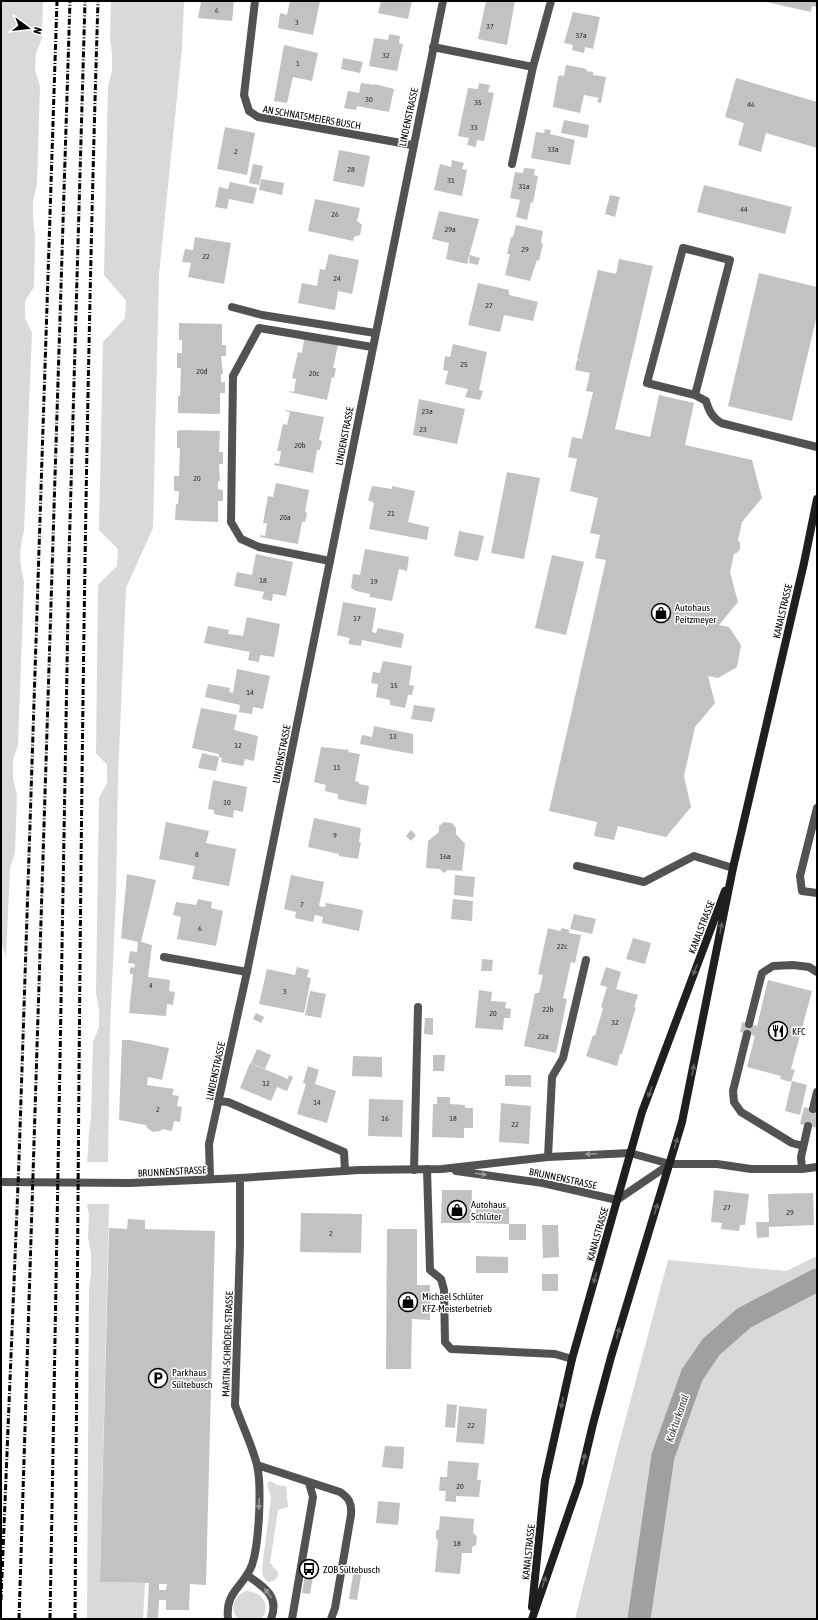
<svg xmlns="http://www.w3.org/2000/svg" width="818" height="1620" viewBox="0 0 818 1620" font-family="'Asap Condensed',sans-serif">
<rect width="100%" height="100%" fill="#fff"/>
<path fill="#d9d9d9" d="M1,1h42l-1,37 -6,15 -1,17 5,17 -3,97 -4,17v17l2,18 -1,51 -9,14v17l7,15 -8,198c-5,20 -5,31 0,50l-6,164 -5,15v18l4,17 -2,58 -5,15 -4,89 -5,-16z
M111,1h73l-2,47 -23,227 -6,253 -27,60 -8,189 -2,118 -6,134 -2,133h-21c2,-14 1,-30 4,-44l2,-76 6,-15v-17l-3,-17 3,-195 8,-15v-18l-11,-12 2,-168 19,-19 1,-17 -19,-19 4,-188 22,-24 1,-17 -22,-26 4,-189 4,-15v-17l-2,-17z
M87,1204h22l-9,378 45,1 -2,36h-56l2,-330 2,-16v-20l-3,-15 1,-22z
M817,1256v363h-242l42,-168 51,-191 118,11z
M270,1481l7,4 9,1 2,21 -10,3 -8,53 8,9v4l-3,4 -5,2c-7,-1 -7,-7 -8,-13l9,-72 -4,-13z
M246,1591c16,0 26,15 15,28h-23c-9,-11 -4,-23 8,-28z"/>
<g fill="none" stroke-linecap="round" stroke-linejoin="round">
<path stroke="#a0a0a0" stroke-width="23" d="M639,1619l24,-163 29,-81 19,-28 33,-29 73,-38"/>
</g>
<path fill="#c2c2c2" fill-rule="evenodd" d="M206,1h28l-2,20 -34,-3 3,-16z
M290,1h30l-7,34 -35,-7 2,-15 7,2z
M381,1h31l-4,18 -30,-6z
M486,1h29l-8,44 -29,-6z
M762,1h55v6l-5,-1 -1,6z
M573,12l27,5 -7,32 -8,-2 -1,6 -12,-3 1,-5 -9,-2z
M389,34l11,2 -1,7 4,1 -6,27 -28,-5 5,-28 14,2z
M284,45l34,8 -6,28 -19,-4 -6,26 -13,-2z
M343,58l20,4 -3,11 -19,-4z
M566,65l21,4 -1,2 7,1v3l13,2 -5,26 -4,-1 2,-4 -15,-3 -4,18 -27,-6 5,-30 2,-2 4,1z
M736,78l81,24v46l-51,-15 -5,19 -23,-7 6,-22 -19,-6z
M361,83l14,2v-1l19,5 -5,23 -32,-6 -1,4 -12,-2 4,-17 11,2z
M479,83l11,2 -2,7 6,1 -10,48 -7,-1 -1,7 -9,-2 2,-7 -11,-2 10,-48 10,1z
M564,120l25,5 -2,13 -26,-5z
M225,127l30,6 -8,42 -30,-6z
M545,129l6,1 -1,4 25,6 -5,25 -39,-7 5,-26 8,1z
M339,150l31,6 -6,31 -31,-6z
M452,160l12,3 -2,6 5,1 -5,26 -28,-6 6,-26 11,3z
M253,164l10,2 -4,19 -10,-2z
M524,168l11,1 -1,6 4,1 -5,27 -2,-1 -4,18 -11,-3 4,-17 -10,-2 5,-26 8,1z
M261,179l23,4 -2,12 -23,-5z
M230,182l27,6 -4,16 -24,-5 -2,10 -12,-2 4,-20 9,2z
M704,185l88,22 -7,27 -88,-22z
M610,195l10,2 -5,20 -10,-3z
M315,199l45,9 -3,13 5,4 -2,10 -6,2 -1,4 -45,-10z
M439,211l40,8 -12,45 -21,-5 3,-16 -17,-4z
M516,225l27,6 -2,12 2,1 -4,17 -2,-1 -7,21 -25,-6 5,-21h-3l4,-17h2z
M195,237l36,6 -7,41 -36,-7 3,-14 -9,-1 3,-13 8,1z
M329,254l30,6 -7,34 -14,-3 -3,19 -37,-7 4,-20 15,3 3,-17 5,1z
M470,255l10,3 -2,7 -9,-2z
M619,259l34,7 -38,163 35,8 9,-42 35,8 -9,42 67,15 10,38 -20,24 -4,18 2,3v6l-3,4 -3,1 -4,18 8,30 -19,23 10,2 12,18 -4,22 -19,11 -10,-2 7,27 -20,24 -11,49 7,31 -25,30 -48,-11 -4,14 -20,-4 3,-14 -48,-11 57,-251 -11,-2 5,-23 -10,-2 8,-35 -28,-7 7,-32 -9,-2 4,-20 10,2 11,-47 -7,-1 4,-18 -15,-3 2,-10 5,1 -5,-2 21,-89 18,4z
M759,273l58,14v28l-25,106 -64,-15z
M478,283l31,7v5l29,7 -5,19 -29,-6 -4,17 -32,-7z
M179,323l43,1v21h4v11h-5l2,18h-2v8h4v11h-5v21l-42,-1v-17h2l1,-28h-4v-15h5v-13h-3z
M301,338l37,7 -5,23h3l-2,10 -2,-1 -5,23 -38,-8 1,-1 4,1 2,-13 -4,-1 6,-26 4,1 2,-13 -3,-1z
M453,344l34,8 -8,38 4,1 -3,9 -15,-3 3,-8 -23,-5 3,-13 -5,-1 2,-14 5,1z
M419,399l46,10 -8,35 -44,-9z
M286,410l38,7 -5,23 3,1 -2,9h-3l-4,23 -39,-8 1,-2 4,1 2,-13h-4l6,-27 4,1 3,-13 -5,-1z
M180,430l40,1 -1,21h4v12h-4l1,17h-2v8l5,1v11h-5v21l-43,-2 1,-16h2l1,-13h-5v-15h5l1,-28h-3v-17z
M507,472l33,6 -16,81 -33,-6z
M276,483l33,7 -4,22 2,1 -2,9h-3l-4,22 -38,-7v-2l5,1 2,-13h-4l5,-27 5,1z
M372,486l20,3v-3l23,5 -7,31 21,5 -2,13 -58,-11 5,-26 -6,-3z
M459,531l25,5 -6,25 -24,-5z
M365,549l44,8 -2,14 -8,-2 -7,32 -22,-4v-3l-14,-3 -5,-3 2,-14 7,1z
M256,554l37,8 -7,34 -13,-2 -1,7 -10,-2 2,-7 -30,-6 3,-14 15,3z
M552,555l32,7 -18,73 -31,-7z
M343,602l33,6 -4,24 4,1 2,-5 24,5 2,2 -3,13 -39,-8 -1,6 -13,-2 2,-6 -13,-3z
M247,617l33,7 -6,33 -14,-2 -1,7 -11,-2 2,-8 -46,-9 4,-17 21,4 -1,4 15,2z
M383,661l29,5 -3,19 5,1 -2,9h-4l-3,13 -15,-3v-5l-14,-3 2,-13 -7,-1 2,-11 7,1z
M237,669l33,7 -7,33 -10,-2 -1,7 -13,-2 1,-7 -35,-8 3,-13 22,4 -1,4 4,1z
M414,705l21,3 -3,14 -21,-3z
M201,708l36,7 -3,15 24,6 -4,25 -9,-2 -2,7 -22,-4 1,-4 -3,-1 -3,14 -18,-3 4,-15 17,4v-3l-27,-6z
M374,726l39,8v20l-53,-10 2,-9 10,2z
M321,747l28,3 -1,2 12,2 -5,27 4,1v2l10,2 -3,19 -28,-6v-5l-13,-3 1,-6 -12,-3z
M213,780l34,7 -4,25 -9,-2 -1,8 -19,-4v-4l-6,-1z
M314,818l47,10 -2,14h2l-3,17 -19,-3v-2l-31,-7z
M166,822l43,9 -3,12 30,6 -7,37 -37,-7 3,-13 -36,-7z
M444,822l8,1 4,5v6l9,10 -3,27 -14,-1 -4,3 -4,-4 -14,-1 2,-27 11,-9v-6z
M411,830l5,5 -5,6 -5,-5z
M127,874l29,6 -15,62 11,3 -4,32 22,3 -1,11 6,1 -2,13 -6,-1 -1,12 -37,-3 4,-39h-3v-7l4,1 1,-4 -7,-1 2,-12 7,1 1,-10 -17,-4z
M291,875l33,7 -5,24 6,1 1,-4 37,7 -4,21 -37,-8 1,-6 -8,-2 -2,7 -18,-4 1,-6 -12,-3z
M455,875l20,2 -2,20 -19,-2z
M198,899l14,3 -1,6 12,3 -7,35 -39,-7 4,-22 -8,-2 3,-13 20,3z
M453,899l20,2 -1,20 -21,-2z
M574,914l22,5 -4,15 -22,-5z
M548,928l12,3 2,-3 7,2v3l12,2 -6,28 -4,-1 -8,36 4,1 -11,54 -32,-7 11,-53h4l4,-18 -5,-1z
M633,938l18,5 -6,21 -19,-5z
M482,959l11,1 -1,11h-11z
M297,967l12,3 -2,7 4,1 -7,35 -45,-9 8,-35 28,6z
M606,967l15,5 -5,17 22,6 -4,12h2l-14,47h-2l-3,12 -31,-10 7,-21 2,1 8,-28 -2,-1 6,-20 -7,-2z
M768,980l44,11 -21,78 4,1 -4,12 -11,-3 1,-3 -34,-9 8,-31 -15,-4 2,-10 15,4z
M479,990l13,2 -1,9 15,1 -1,6 6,1 -1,9h-6l-1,12 -28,-2z
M310,991l16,3 -5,24 -16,-3z
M256,1013l8,4 -3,6 -8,-4z
M425,1018h8v17l-9,-1z
M122,1040h8l39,8 -7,32 -14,-3 -1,8 27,4 -2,6 7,1 -2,10 5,1 -1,8 -1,7 -6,-1 -2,10 -9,-2 -3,2 -7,1 -6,-4 -1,-3 -27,-5z
M257,1049l14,6 -6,14 -14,-6z
M433,1055h12l-1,16h-11z
M353,1056l29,1v20l-30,-1z
M250,1063l38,16 1,-4 4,2 -6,14 -10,-4 -6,14 -31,-13z
M308,1066l11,4 -4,14 21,7 -9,32 -30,-9 9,-30 -3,-1z
M505,1075h26v12l-26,-1z
M792,1081l15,4 -7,30 -15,-4z
M437,1097h13v7l15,1v3h8v20h-9v10l-32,-1 1,-33h4z
M369,1099l34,1 -1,37 -34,-1z
M501,1103l30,3 -2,38 -30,-2z
M804,1107l13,3v18l-17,-4z
M442,1190h30l-1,33h-30z
M714,1190l35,4 -4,31h-5l-1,6 -18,-2 1,-6 -11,-1z
M813,1193l1,32 -45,2v10l-12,1 -1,-16h13l-1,-28z
M476,1207h33v17h17v16h-17v-16l-33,-1z
M301,1213l61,1 -1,39 -61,-1z
M128,1219l17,1v9l70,2 -9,354 -16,-1 -1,26h-23v-10h-7l-1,19h-11l2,-36 -49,-1 9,-354 18,1zM159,1584h8l-1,6h-7z
M542,1225h16l1,32 -16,1z
M387,1229h30v56h13v35l-18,-1 -1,50h-25z
M476,1256l32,1v16h-32z
M542,1274h16v17h-16z
M447,1404l10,1 -2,23 -10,-1z
M459,1406l28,3 -3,35 -28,-2z
M385,1446l19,1 -1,22 -21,-2z
M448,1461l31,2 -2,17h4l-2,17 -23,-1v6l-11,-1 1,-10h-7l1,-14h7z
M378,1501l22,2 -2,22 -22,-2z
M440,1516l34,3 -1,14 4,3 -1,9 -4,2v6h-10l-2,21 -25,-2 3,-32 -2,-1v-8l3,-2z
M307,1563l8,1 -5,30 -8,-1z
M354,1569l8,1 -5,30 -8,-1z"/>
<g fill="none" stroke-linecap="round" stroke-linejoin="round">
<path stroke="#525252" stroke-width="8" d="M232,307l30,8 113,18
M695,395l35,-135 -47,-12 -36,135 48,12 11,6c3,10 6,16 15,22l96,24
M330,561l-71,-14 -18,-8 -10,-17 2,-146 26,-48 113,19
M817,808l-17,68 2,15 15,2
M577,866l67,16 50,-26 39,12
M164,957l83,15
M749,1024l13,-51 11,-7 20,-1 16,2 8,5
M747,1034l-14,57 1,11 7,10 51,31 11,3
M218,1101l10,1 116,50 1,19
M813,1109l4,-17
M548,1157l4,-80 11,-19 23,-98
M427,1169l3,101 11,9 3,11 1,52 6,7 104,5 17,5
M802,1169l-1,-12 7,-31
M414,1170l4,-163
M257,1465l83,27c9,6 12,11 11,23l-16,93 -4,11
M247,1575c17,12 33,21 24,44
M228,1619c-3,-28 15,-31 24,-54 7,-21 10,-78 5,-100 -5,-20 -15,-40 -22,-60
M292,1619l21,-122 -4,-14"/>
<path stroke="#525252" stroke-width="8" d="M255,1l-11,94 5,16 9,6 154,28
M433,47l100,20 -21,97
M533,67l18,-66
M456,1171l87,12 74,17 53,-36
M210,1179l-1,-35 38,-172 196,-971
M1,1182l129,1 110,-5 119,-8 83,-1 106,-12 82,-4 40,11h47l34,5h51l15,-2
M235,1405l5,-161v-66"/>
<path stroke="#1f1f1f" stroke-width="8" d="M532,1607l13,-127 27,-121 70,-247 83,-221
M532,1619l47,-136 14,-59 18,-67 71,-235 51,-254 71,-305 13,-64"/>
<path stroke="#000" stroke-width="3" stroke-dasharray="6 2 1 2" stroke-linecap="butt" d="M1,1600l18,-440 38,-1159
M19,1619l51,-1618
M50,1619l19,-1063 16,-555
M75,1619c4,-539 6,-1079 23,-1618"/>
</g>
<defs><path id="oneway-solid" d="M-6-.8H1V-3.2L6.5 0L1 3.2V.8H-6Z"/></defs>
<g fill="#626262">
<use href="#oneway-solid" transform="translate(721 928) rotate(-79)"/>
<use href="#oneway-solid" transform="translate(695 970) rotate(111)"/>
<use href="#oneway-solid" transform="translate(693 1070) rotate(-79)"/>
<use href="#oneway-solid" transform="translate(650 1092) rotate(110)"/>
<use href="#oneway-solid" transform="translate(676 1143) rotate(-74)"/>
<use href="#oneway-solid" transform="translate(656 1209) rotate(-73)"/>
<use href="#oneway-solid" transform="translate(595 1278) rotate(106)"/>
<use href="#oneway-solid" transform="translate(618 1333) rotate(-73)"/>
<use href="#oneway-solid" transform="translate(562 1403) rotate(103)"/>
<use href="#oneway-solid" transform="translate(584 1459) rotate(-77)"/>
<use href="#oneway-solid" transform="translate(544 1582) rotate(-71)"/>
</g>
<g fill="#979797">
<use href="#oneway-solid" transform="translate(591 1154) rotate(177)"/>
<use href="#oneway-solid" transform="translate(481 1174) rotate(7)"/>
<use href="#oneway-solid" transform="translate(259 1504) rotate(93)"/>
<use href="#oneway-solid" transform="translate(268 1593) rotate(-127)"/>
</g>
<defs>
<symbol id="shop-ring" viewBox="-11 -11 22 22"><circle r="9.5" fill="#fff" stroke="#000" stroke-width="1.5"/><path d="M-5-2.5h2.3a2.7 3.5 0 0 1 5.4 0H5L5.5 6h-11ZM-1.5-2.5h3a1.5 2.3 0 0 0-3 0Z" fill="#000"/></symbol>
<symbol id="restaurant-ring" viewBox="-11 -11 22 22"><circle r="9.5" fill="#fff" stroke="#000" stroke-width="1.5"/><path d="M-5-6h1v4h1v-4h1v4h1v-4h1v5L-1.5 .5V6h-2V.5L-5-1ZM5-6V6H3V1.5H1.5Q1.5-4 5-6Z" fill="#000"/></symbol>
<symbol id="parking-ring" viewBox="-11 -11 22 22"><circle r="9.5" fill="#fff" stroke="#000" stroke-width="1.5"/><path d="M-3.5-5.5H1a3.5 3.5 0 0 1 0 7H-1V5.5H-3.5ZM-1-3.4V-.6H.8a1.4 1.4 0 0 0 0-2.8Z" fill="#000"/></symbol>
<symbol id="bus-ring" viewBox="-11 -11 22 22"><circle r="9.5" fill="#fff" stroke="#000" stroke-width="1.5"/><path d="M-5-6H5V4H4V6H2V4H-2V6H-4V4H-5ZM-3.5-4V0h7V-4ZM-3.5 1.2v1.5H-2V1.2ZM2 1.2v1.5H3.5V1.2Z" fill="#000"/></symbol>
</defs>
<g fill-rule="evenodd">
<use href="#shop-ring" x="650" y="602" width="22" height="22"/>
<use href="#restaurant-ring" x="767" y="1020" width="22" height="22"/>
<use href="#shop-ring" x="446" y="1199" width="22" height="22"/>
<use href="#shop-ring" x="397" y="1291" width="22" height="22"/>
<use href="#parking-ring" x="147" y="1367" width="22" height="22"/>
<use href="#bus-ring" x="298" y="1558" width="22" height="22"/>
</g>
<g text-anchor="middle" stroke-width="3" stroke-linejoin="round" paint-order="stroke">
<g font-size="8" fill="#303030">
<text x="217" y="13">6</text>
<text x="297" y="25">3</text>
<text x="490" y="29">37</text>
<text x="581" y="38">37a</text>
<text x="386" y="58">32</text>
<text x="298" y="66">1</text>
<text x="369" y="102">30</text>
<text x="478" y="105">35</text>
<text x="751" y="107">46</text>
<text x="474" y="130">33</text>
<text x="553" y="152">33a</text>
<text x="236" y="154">2</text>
<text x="351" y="172">28</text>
<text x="451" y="183">31</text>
<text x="524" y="189">31a</text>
<text x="744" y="212">44</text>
<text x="335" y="217">26</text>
<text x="450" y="232">29a</text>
<text x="525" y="252">29</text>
<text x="206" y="259">22</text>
<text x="337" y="281">24</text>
<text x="489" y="308">27</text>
<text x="464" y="367">25</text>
<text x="202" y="374">20d</text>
<text x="314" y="376">20c</text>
<text x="427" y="414">23a</text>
<text x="423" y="432">23</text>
<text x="300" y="448">20b</text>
<text x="197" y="481">20</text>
<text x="391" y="516">21</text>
<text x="285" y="520">20a</text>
<text x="263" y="583">18</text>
<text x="374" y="584">19</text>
<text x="357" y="621">17</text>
<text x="394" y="688">15</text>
<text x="250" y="695">14</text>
<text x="393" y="739">13</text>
<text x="238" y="748">12</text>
<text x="337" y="770">11</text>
<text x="227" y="805">10</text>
<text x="335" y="838">9</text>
<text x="197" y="857">8</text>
<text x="445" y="859">16a</text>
<text x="302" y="907">7</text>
<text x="200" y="931">6</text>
<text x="562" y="949">22c</text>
<text x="151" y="988">4</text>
<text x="285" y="994">3</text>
<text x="548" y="1012">22b</text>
<text x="493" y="1016">20</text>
<text x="615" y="1025">32</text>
<text x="543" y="1039">22a</text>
<text x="266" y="1086">12</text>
<text x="317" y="1105">14</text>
<text x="158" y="1112">2</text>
<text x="385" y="1121">16</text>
<text x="453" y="1121">18</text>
<text x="515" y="1127">22</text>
<text x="727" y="1210">27</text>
<text x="790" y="1215">29</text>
<text x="331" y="1236">2</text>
<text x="471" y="1428">22</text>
<text x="460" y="1489">20</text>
<text x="457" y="1546">18</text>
</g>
<g font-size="10" fill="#000" stroke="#fff">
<text transform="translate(312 117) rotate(10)" y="4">AN SCHNATSMEIERS BUSCH</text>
<text transform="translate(408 117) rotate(-78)" y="4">LINDENSTRASSE</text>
<text transform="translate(344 436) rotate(-79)" y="4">LINDENSTRASSE</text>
<text transform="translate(782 611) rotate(-77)" y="4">KANALSTRASSE</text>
<text transform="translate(281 754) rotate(-79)" y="4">LINDENSTRASSE</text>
<text transform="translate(701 927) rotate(-69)" y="4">KANALSTRASSE</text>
<text transform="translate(215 1071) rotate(-78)" y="4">LINDENSTRASSE</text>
<text transform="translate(172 1171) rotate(-3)" y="4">BRUNNENSTRASSE</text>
<text transform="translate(563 1178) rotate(12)" y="4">BRUNNENSTRASSE</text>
<text transform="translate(597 1234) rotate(-74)" y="4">KANALSTRASSE</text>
<text transform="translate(227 1344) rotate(-88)" y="4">MARTIN-SCHRÖDER-STRASSE</text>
<text transform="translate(528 1552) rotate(-84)" y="4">KANALSTRASSE</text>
</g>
<g font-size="10" fill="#000" stroke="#fff" text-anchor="start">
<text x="675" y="611">Autohaus<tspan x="675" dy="12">Peitzmeyer</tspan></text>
<text x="792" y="1035">KFC</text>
<text x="471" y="1208">Autohaus<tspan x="471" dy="12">Schlüter</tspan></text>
<text x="422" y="1300">Michael Schlüter<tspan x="422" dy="12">KFZ-Meisterbetrieb</tspan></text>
<text x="172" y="1376">Parkhaus<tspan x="172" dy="12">Sültebusch</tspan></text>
<text x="323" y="1573">ZOB Sültebusch</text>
</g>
<g font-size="11" font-style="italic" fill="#414141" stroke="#fff">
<text transform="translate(677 1418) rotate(-71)" y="4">Kokturkanal</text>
</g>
</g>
<rect width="818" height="1620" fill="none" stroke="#000000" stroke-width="4"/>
<g transform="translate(28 28) rotate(105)" stroke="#ffffff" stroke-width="3" paint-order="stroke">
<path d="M0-3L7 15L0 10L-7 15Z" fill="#000000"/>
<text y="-6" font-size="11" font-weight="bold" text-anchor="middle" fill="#000000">N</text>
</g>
</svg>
